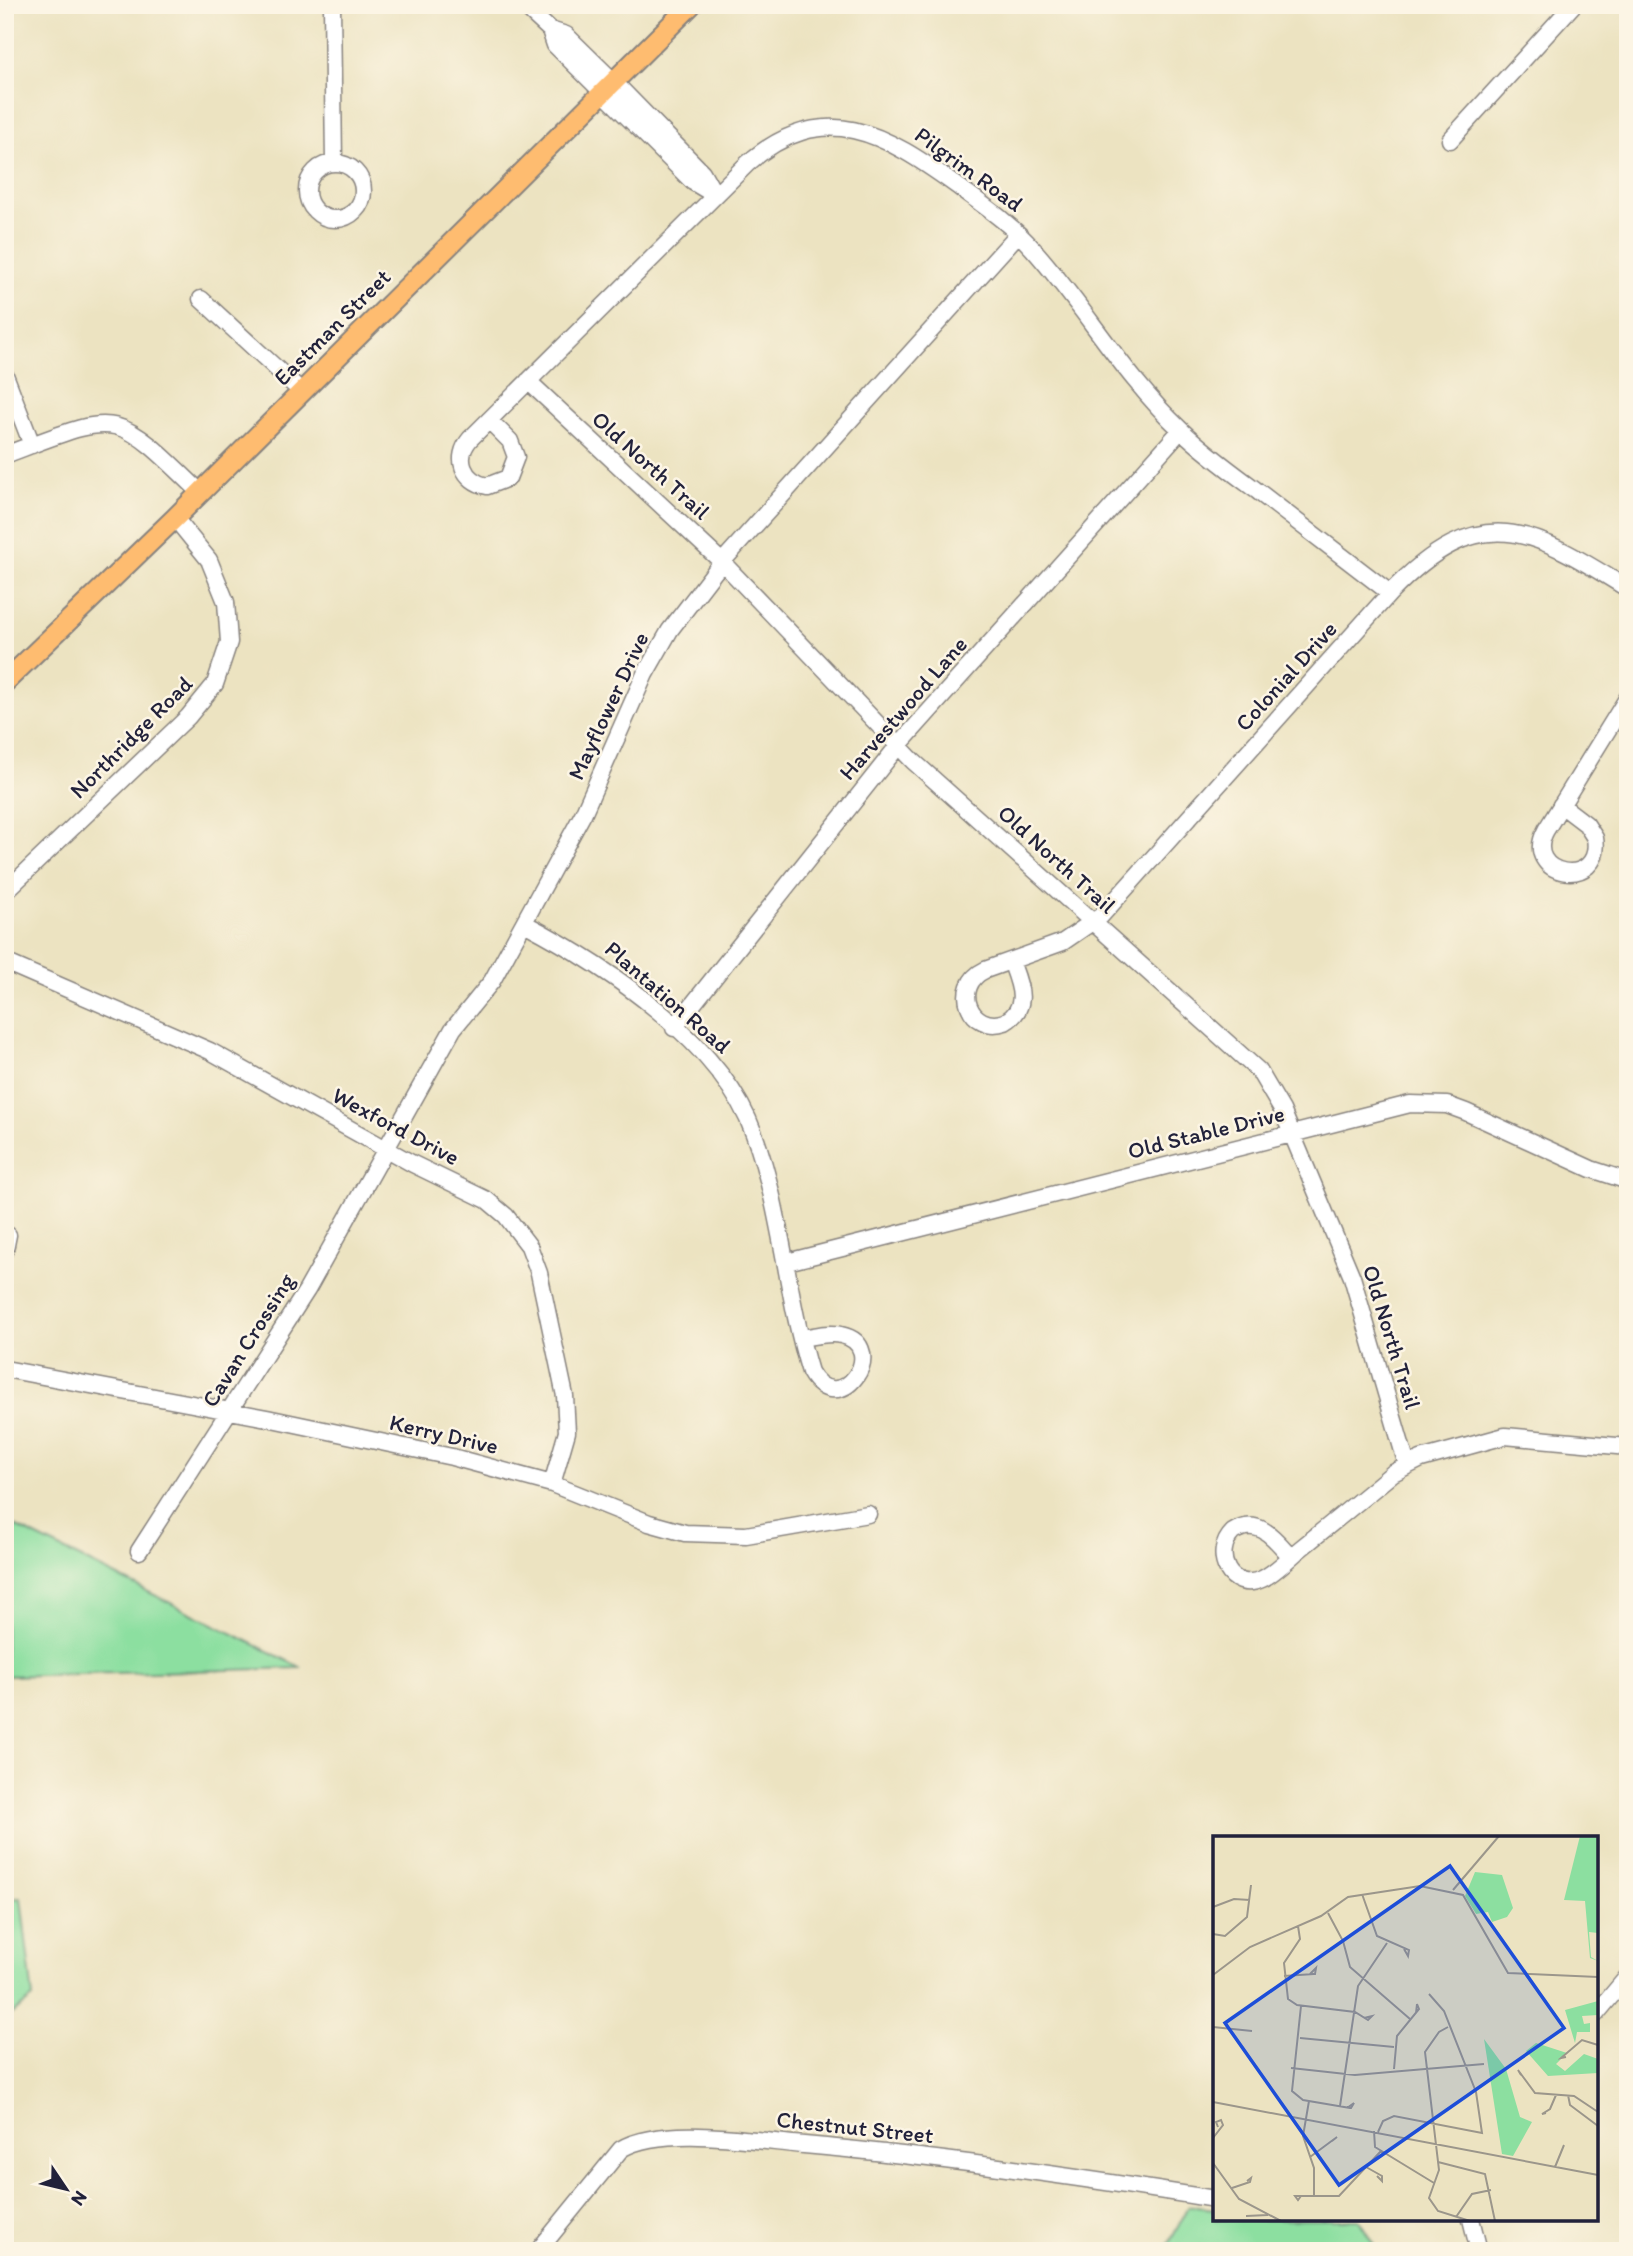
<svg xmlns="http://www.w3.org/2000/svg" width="1633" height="2256" viewBox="0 0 1633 2256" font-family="Itim,sans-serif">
<rect width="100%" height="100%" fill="#fcf5e5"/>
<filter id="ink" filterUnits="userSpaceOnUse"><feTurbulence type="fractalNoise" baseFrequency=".0143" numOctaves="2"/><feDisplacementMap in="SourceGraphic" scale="14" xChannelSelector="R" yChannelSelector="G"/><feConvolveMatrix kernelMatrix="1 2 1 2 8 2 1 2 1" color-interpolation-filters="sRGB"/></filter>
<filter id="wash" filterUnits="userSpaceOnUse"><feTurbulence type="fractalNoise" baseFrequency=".00686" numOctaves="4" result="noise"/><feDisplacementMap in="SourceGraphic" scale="28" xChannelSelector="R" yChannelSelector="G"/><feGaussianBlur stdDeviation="1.57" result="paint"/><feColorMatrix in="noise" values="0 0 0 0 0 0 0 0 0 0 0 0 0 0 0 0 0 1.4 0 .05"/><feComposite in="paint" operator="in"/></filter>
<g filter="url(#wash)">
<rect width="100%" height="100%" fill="#ece3c1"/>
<path fill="#8cdfa0" stroke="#57806e" stroke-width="2" d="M5,1521l297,147 -297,8z
M21,1898l12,100 -28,21v-120z
M1189,2206l26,3v10l144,1 19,31h-213z"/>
</g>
<g filter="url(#ink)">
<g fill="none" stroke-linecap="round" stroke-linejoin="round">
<defs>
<path id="minor" d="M332,5l2,158
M523,5l27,25 16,5 48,47 88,90 13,23
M550,30l5,15 138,137 20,12
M1450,140l123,-135
M307 191a28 28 0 1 1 56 0a28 28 0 1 1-56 0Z
M201,299l101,93
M5,375l27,70
M528,381l194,181 191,199 346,310 23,39 70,167 55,188
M489,420l21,21 6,16 -8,21 -21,8c-24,-5 -33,-28 -17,-47l277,-275c77,-68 139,-29 209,21 27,20 55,39 77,64 52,58 91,128 148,181 24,23 52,43 79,63 43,33 87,67 130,100
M5,455c114,-43 108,-48 196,38
M1561,805l25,19 9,14c9,53 -75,39 -49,-8l82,-133
M5,892l183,-175 27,-33 14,-42 -3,-40 -17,-42 -34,-42
M524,923c82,43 198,120 230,211 28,77 32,160 56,238 29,51 82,-26 31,-37 -12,-3 -27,1 -39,3
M1011,961c8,22 20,46 -6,61 -35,12 -54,-36 -20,-52l78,-28 38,-26 289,-323c90,-94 141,-65 238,-4
M5,962l205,89 203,113 74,36 19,16 23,30 10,27 26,123 2,36 -15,52
M674,1028l224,-282 283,-316
M5,1250l3,-15
M787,1262l623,-158 37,1 19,7 125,57 37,12
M5,1369l262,49 185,39 100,27 97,39 36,10 61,2 122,-21
M139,1551l168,-261 146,-261 39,-48 91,-167 62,-140 25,-44 52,-68 296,-328
M1291,1557c-16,-18 -32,-41 -58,-25 -22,21 -3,62 29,47 13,-6 26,-20 38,-30 31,-25 62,-50 93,-76l28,-14 84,-23 123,11
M1596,2014l32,-38
M1471,2219l8,32
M538,2251l83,-102c41,-25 135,-8 183,-4 138,12 274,32 411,54"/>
<path id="major" d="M5,682l170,-164 516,-513"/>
</defs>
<use href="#minor" stroke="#87827e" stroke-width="19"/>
<use href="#major" stroke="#87827e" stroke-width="23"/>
<use href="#minor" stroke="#fff" stroke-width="16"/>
<use href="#major" stroke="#febc70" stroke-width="19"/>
</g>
</g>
<g text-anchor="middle" stroke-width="5" stroke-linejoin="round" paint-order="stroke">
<g font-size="23" fill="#22223b" stroke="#fcf5e5">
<text transform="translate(969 169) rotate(36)" y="8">Pilgrim Road</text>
<text transform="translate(332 327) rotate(-45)" y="8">Eastman Street</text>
<text transform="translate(651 465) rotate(42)" y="8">Old North Trail</text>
<text transform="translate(1286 676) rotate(-48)" y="8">Colonial Drive</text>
<text transform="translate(608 706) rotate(-65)" y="8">Mayflower Drive</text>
<text transform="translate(903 708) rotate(-49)" y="8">Harvestwood Lane</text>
<text transform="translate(131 737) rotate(-45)" y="8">Northridge Road</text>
<text transform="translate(1057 859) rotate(42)" y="8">Old North Trail</text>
<text transform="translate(668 997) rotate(41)" y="8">Plantation Road</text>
<text transform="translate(396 1126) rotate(28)" y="8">Wexford Drive</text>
<text transform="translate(1206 1132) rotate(-14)" y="8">Old Stable Drive</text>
<text transform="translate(1392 1337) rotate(73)" y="8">Old North Trail</text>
<text transform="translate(248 1340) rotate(-58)" y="8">Cavan Crossing</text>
<text transform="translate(444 1434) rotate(13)" y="8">Kerry Drive</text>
<text transform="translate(855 2127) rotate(6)" y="8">Chestnut Street</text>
</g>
</g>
<g transform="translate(1213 1836)">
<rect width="385" height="385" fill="#ece3c1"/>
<path d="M367,0h18v97l-9,-1 2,25 7,4 -8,-3 -5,-57 -21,-1zM262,36l27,3 11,33 -6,9 -15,5 -4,-10 -12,2 -11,-18zM385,165v14l-16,1 2,8 6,-1v9h-13l-2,11 -10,-33zM271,203l22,30 14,48 12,5 -19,34 -11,-2zM323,207l31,10 -11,11 9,7 19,-17 14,5v14l-50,3 -22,-25z" fill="#8cdfa0"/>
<path fill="none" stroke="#9b968b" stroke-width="2" d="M240,54l46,-54M149,58l15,42 32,14 -1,6 -4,-7M0,71l21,-8 16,1M115,77l15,28 7,26 60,52M85,90l2,13 -16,24 4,36 9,6 58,7 13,8 4,-4 -8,2M0,98l12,2 22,-19 4,-32M0,139l37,-28 71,-31 27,-19 72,-11 43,9 45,78 90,4M71,140l30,-2h1l1,-6 -6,6M88,170l-9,85 11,9 47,8h1l3,-5 -7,5M0,191l39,4M235,191l-9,5 -14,20 14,118 -10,28 9,13 32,10M87,202l94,9M353,221l-5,1 21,-18 16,5M78,232l64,7 129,-11M181,233l3,-33 22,-27 -2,-5 -1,9M308,239l-3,-5 17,23 39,3 24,16M355,259l2,10 28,21M96,265l-6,35 11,32v29M0,266l385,73M127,270l18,-120 29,-43M333,277l-4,1 8,-5 6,-14M161,295l1,16 59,36M165,296l5,-11 11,-5 88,17 -6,-41 -32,-81 -15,-17M0,302l10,-13 -2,-5 -5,2 2,5M97,321l27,-20 -5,4M225,326l47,12 10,47M0,327l26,36 42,22M153,331l16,9v5l-5,-5M342,331l9,-22M19,352l18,-6 1,-4 -4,3M88,360l-3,4 -3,-4h44l42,-45M33,380l22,-1M243,381l16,-23 19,-4"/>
<path fill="#1d4ed8" fill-opacity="0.15" stroke="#1d4ed8" stroke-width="3.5" d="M237,30l114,162 -225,157 -114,-162z"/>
<rect width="385" height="385" fill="none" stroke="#22223b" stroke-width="3.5"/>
</g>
<rect width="1633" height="2256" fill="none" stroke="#fcf5e5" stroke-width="28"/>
<g transform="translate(66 2189) rotate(125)" stroke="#fcf5e5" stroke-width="5" paint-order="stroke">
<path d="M0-5L12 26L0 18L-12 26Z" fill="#22223b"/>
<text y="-10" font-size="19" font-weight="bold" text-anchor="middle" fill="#22223b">N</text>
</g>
</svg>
